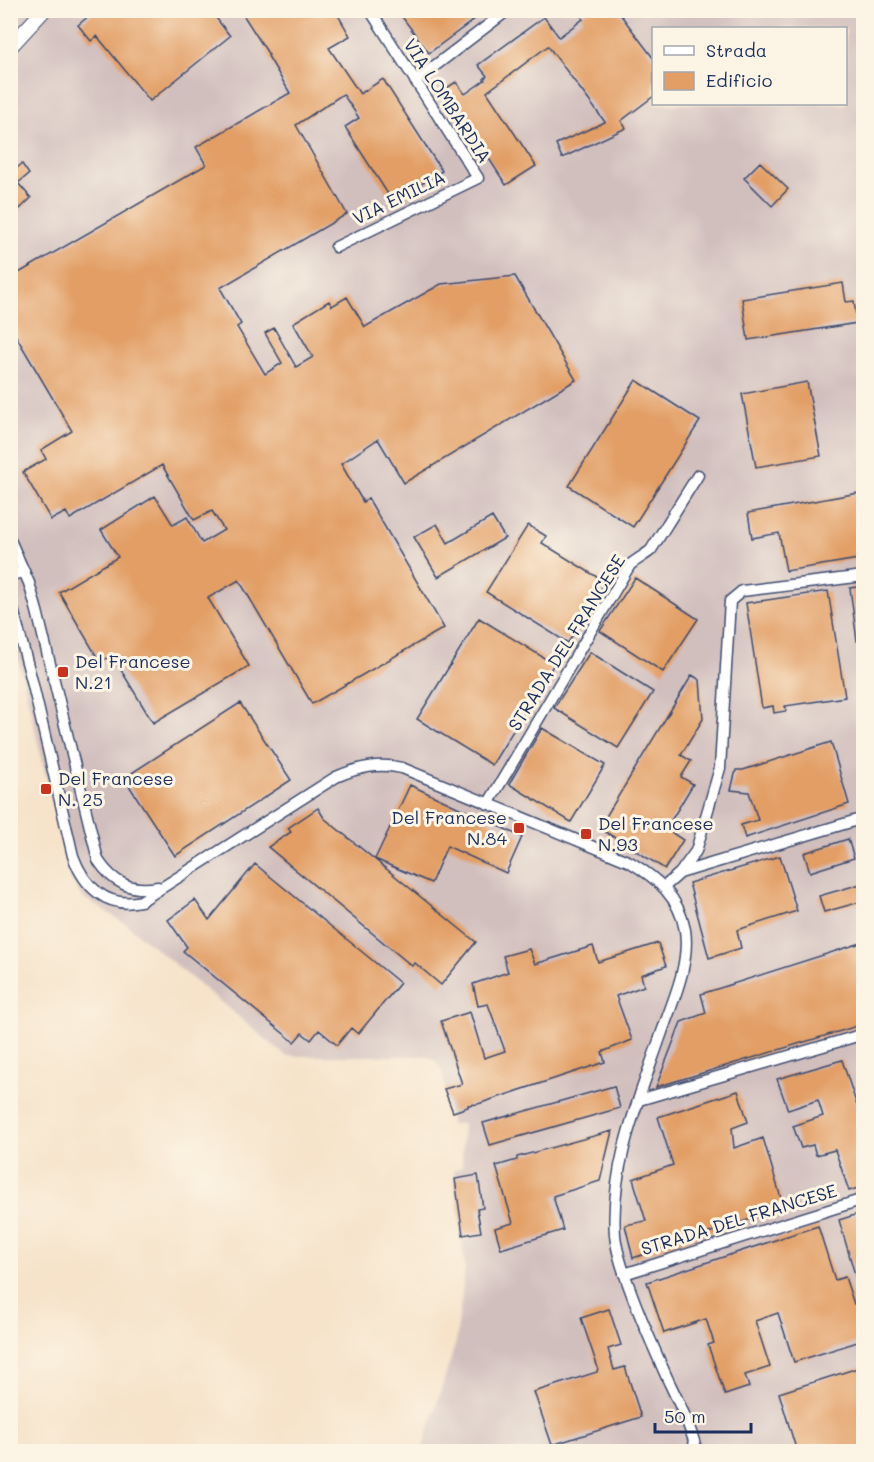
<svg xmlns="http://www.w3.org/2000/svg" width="874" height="1462" viewBox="0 0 874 1462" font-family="Mali,sans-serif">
<rect width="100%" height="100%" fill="#fcf5e5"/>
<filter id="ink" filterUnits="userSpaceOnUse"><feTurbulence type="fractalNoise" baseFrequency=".0167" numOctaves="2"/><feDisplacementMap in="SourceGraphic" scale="12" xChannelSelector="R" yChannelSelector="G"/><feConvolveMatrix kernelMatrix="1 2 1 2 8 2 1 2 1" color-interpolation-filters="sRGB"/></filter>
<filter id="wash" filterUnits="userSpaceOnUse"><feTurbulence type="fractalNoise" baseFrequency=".008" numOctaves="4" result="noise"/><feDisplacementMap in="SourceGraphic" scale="24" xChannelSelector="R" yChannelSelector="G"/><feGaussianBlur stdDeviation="1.35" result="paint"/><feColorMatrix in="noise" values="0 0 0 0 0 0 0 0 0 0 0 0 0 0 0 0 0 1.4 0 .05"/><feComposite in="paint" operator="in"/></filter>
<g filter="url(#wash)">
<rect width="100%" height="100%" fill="#f6e3ca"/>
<path fill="#d1bfbe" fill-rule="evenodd" d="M10,11h853v1440h-441l34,-109 9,-73 -11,-99 8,-3 1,-44 -12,2 -9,-54 -6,-10 -9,-5h-141l-160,-132 -44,-27 -12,-19 -59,-250zM654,28h192v76h-192z"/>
<g id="blocks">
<path fill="#e29e65" d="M96,10h114l20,26 -80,65 -53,-65 -6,5 -13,-16z
M240,10h95l15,26 -21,12 31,46 23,-15 59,92 -49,31 -48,-75 14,-9 -16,-24 -47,31 51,89 -127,74 21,36 -4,3 28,47 17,-11 -17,-30 9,-5 22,39 17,-10 -20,-34 36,-22 3,5 15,-9 18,30 76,-43 74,-8 61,104 -172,103 -26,-44 -37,25 22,38 5,-4 76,130 -132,76 -73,-124 -31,18 41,68 -96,57 -41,-68 -12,7 -41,-70 59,-35 -17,-27 54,-34 18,29 14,-8 15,26 22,-13 -12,-19 -18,9 -32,-55 -92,54 -4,-7 -15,8 -28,-48 23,-13 -5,-9 31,-19 -62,-105v-48l196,-113 -10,-18 94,-54 -22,-37 1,-1z
M397,10h90l-58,43z
M588,10h29l37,49v37l-33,25 5,7 -64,30 -6,-14 49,-22 -57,-76 -61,46 49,74 -30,19 -47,-73 -3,2 -14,-23 14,-9 9,12 20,-14 -1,-1 3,-3 -9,-11 66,-48 15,20 24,-18 -2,-3z
M760,162l28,27 -16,17 -28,-28z
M22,164l7,10 -11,9 13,15 -11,11 -10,-11v-25z
M843,283l3,19 8,-1 3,22 -109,17 -6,-41z
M636,380l64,41 -67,106 -64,-41z
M807,382l14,74 -65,11 -14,-73z
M864,492v66l-78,13 -7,-38 -27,5 -4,-25z
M492,517l13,21 -67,39 -24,-40 23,-13 11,19z
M528,525l18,11 -4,7 63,39 -37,61 -82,-51z
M635,578l63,41 -35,53 -63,-41z
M864,586v55h-7l-7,-53z
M828,591l17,106 -60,9 1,5 -12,2 -1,-7 -11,2 -16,-105z
M479,618l75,46 -62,101 -75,-46z
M590,652l63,40 -35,56 -64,-40z
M692,675l8,5 3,39 -22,36 10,6 -10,16 12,7 -27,45 17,11 -18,29 -66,-41z
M240,703l51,77 -116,76 -51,-78z
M542,728l63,37 -34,57 -62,-38z
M831,742l18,62 -104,34 -4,-13 17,-5 -9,-28 -18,-2 5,-20h7z
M410,785l112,52 -16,36 -59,-27 -16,37 -56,-24z
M318,808l6,10 152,124 -35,43 -26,-22 -3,3 -144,-119 23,-15 -3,-4z
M848,839l6,19 -44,14 -6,-19z
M780,856l17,55 -60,19 4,18 -32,10 -20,-75z
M255,864l145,119 -42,51 -7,-6 -14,17 -18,-15 -8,10 -9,-7 -8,9 -111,-91 4,-4 -19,-27 27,-20 14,20z
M864,883v18l-40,11 -5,-16z
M864,942v82l-208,63 25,-65 25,-9 -5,-19z
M658,943l8,23 -25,9 3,11 -28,10 16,44 -30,12 3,10 -127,42 -10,1v2l-15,5 -9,-23 18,-5 -21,-63 29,-9 14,46 21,-7 -17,-47 -10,2 -5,-22 35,-12 -5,-16 26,-7 6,15 58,-18 5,16z
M842,1060l22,67v59l-15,5 -14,-41 -19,5 -3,-10 -12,3 -8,-22 30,-10 -5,-16 -30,10 -11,-31z
M614,1086l6,22 -130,37 -7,-22z
M738,1091l10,31 -16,6 2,20 29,-10 21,70 -151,50 -8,-33 21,-4 -13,-42 40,-14 -15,-48z
M612,1131l-12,50 -47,15 10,34 -62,19 -6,-21 18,-5 -17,-57 21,-6v-3z
M478,1175l5,33 -6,1 4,23 -18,3 -8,-56z
M864,1212v83h-3l-22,-75z
M818,1226l17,54 10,-3 9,27 10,-3v39l-70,22 -16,-49 -23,8 15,46 -25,8 4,12 -24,8 -17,-50 6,-2 -8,-24 -42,14 -17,-51z
M609,1309l12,36 -13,4 6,21 11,-3 16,50 -89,28 -18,-53 63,-20 1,-4 -17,-50z
M864,1366v86h-67l-18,-59z"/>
</g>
</g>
<g filter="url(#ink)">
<use href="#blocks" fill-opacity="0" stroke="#3c4a6e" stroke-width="1.5"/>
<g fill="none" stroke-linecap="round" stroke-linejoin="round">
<defs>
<path id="minor" d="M415,81l93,-71
M336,247l142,-69 -108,-168
M10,540l19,43 8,28 61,249c15,23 33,32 60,27
M10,576l14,-5
M10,598l22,83 41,175c11,30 33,53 68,45l195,-124c23,-10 42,-14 66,-9l228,94c28,17 49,35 55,68 5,35 -12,70 -23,102 -22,64 -52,133 -47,203 2,19 9,38 16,57 11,30 24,59 37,88 11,23 23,47 29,72
M488,804l142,-239c7,-6 14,-9 21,-15l47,-75
M680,873l184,-55
M664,887l16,-14 16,-22 24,-83 10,-167 12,-10 122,-15
M639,1100l225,-66
M624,1274l240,-75"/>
<path id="tertiary" d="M10,47l34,-37"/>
</defs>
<use href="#minor" stroke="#3c4a6e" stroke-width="13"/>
<use href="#tertiary" stroke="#3c4a6e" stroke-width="16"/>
<use href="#minor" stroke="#fff" stroke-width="10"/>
<use href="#tertiary" stroke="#fff" stroke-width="14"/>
</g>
</g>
<g fill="#c8321e" stroke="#fcf5e5" stroke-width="2">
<rect x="57" y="666" width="12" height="12" rx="3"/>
<rect x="40" y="783" width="12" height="12" rx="3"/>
<rect x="513" y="822" width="12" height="12" rx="3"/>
<rect x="580" y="828" width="12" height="12" rx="3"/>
</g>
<g text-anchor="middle" stroke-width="6" stroke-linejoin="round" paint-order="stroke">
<g font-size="18" fill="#1b2f5e" stroke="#fcf5e5">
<text transform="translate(447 101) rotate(57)" y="6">VIA LOMBARDIA</text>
<text transform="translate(399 198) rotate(-26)" y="6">VIA EMILIA</text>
<text transform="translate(567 643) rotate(-58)" y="6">STRADA DEL FRANCESE</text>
<text transform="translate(739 1220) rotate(-17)" y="6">STRADA DEL FRANCESE</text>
</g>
<g font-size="18" fill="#1b2f5e" stroke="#fcf5e5" text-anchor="start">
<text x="75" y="668">Del Francese<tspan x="75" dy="21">N.21</tspan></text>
<text x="58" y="785">Del Francese<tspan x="58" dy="21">N. 25</tspan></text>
<text x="507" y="824" text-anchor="end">Del Francese<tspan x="507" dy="21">N.84</tspan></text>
<text x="598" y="830">Del Francese<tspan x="598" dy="21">N.93</tspan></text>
</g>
</g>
<rect width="874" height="1462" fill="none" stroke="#fcf5e5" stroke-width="36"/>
<rect x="652" y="27" width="195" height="78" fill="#fcf5e5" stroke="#a2a6af" stroke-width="1.5"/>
<rect x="664" y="46" width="30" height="9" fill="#ffffff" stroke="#a2a6af" stroke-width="1.5"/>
<text x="706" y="57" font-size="18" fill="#1b2f5e">Strada</text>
<rect x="664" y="72" width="30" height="18" fill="#e29e65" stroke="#a2a6af" stroke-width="1.5"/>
<text x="706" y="87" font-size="18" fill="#1b2f5e">Edificio</text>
<path d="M655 1423v9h96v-9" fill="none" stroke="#1b2f5e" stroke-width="3"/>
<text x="664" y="1423" font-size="18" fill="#1b2f5e" stroke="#fcf5e5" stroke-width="4.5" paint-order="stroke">50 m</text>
</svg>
